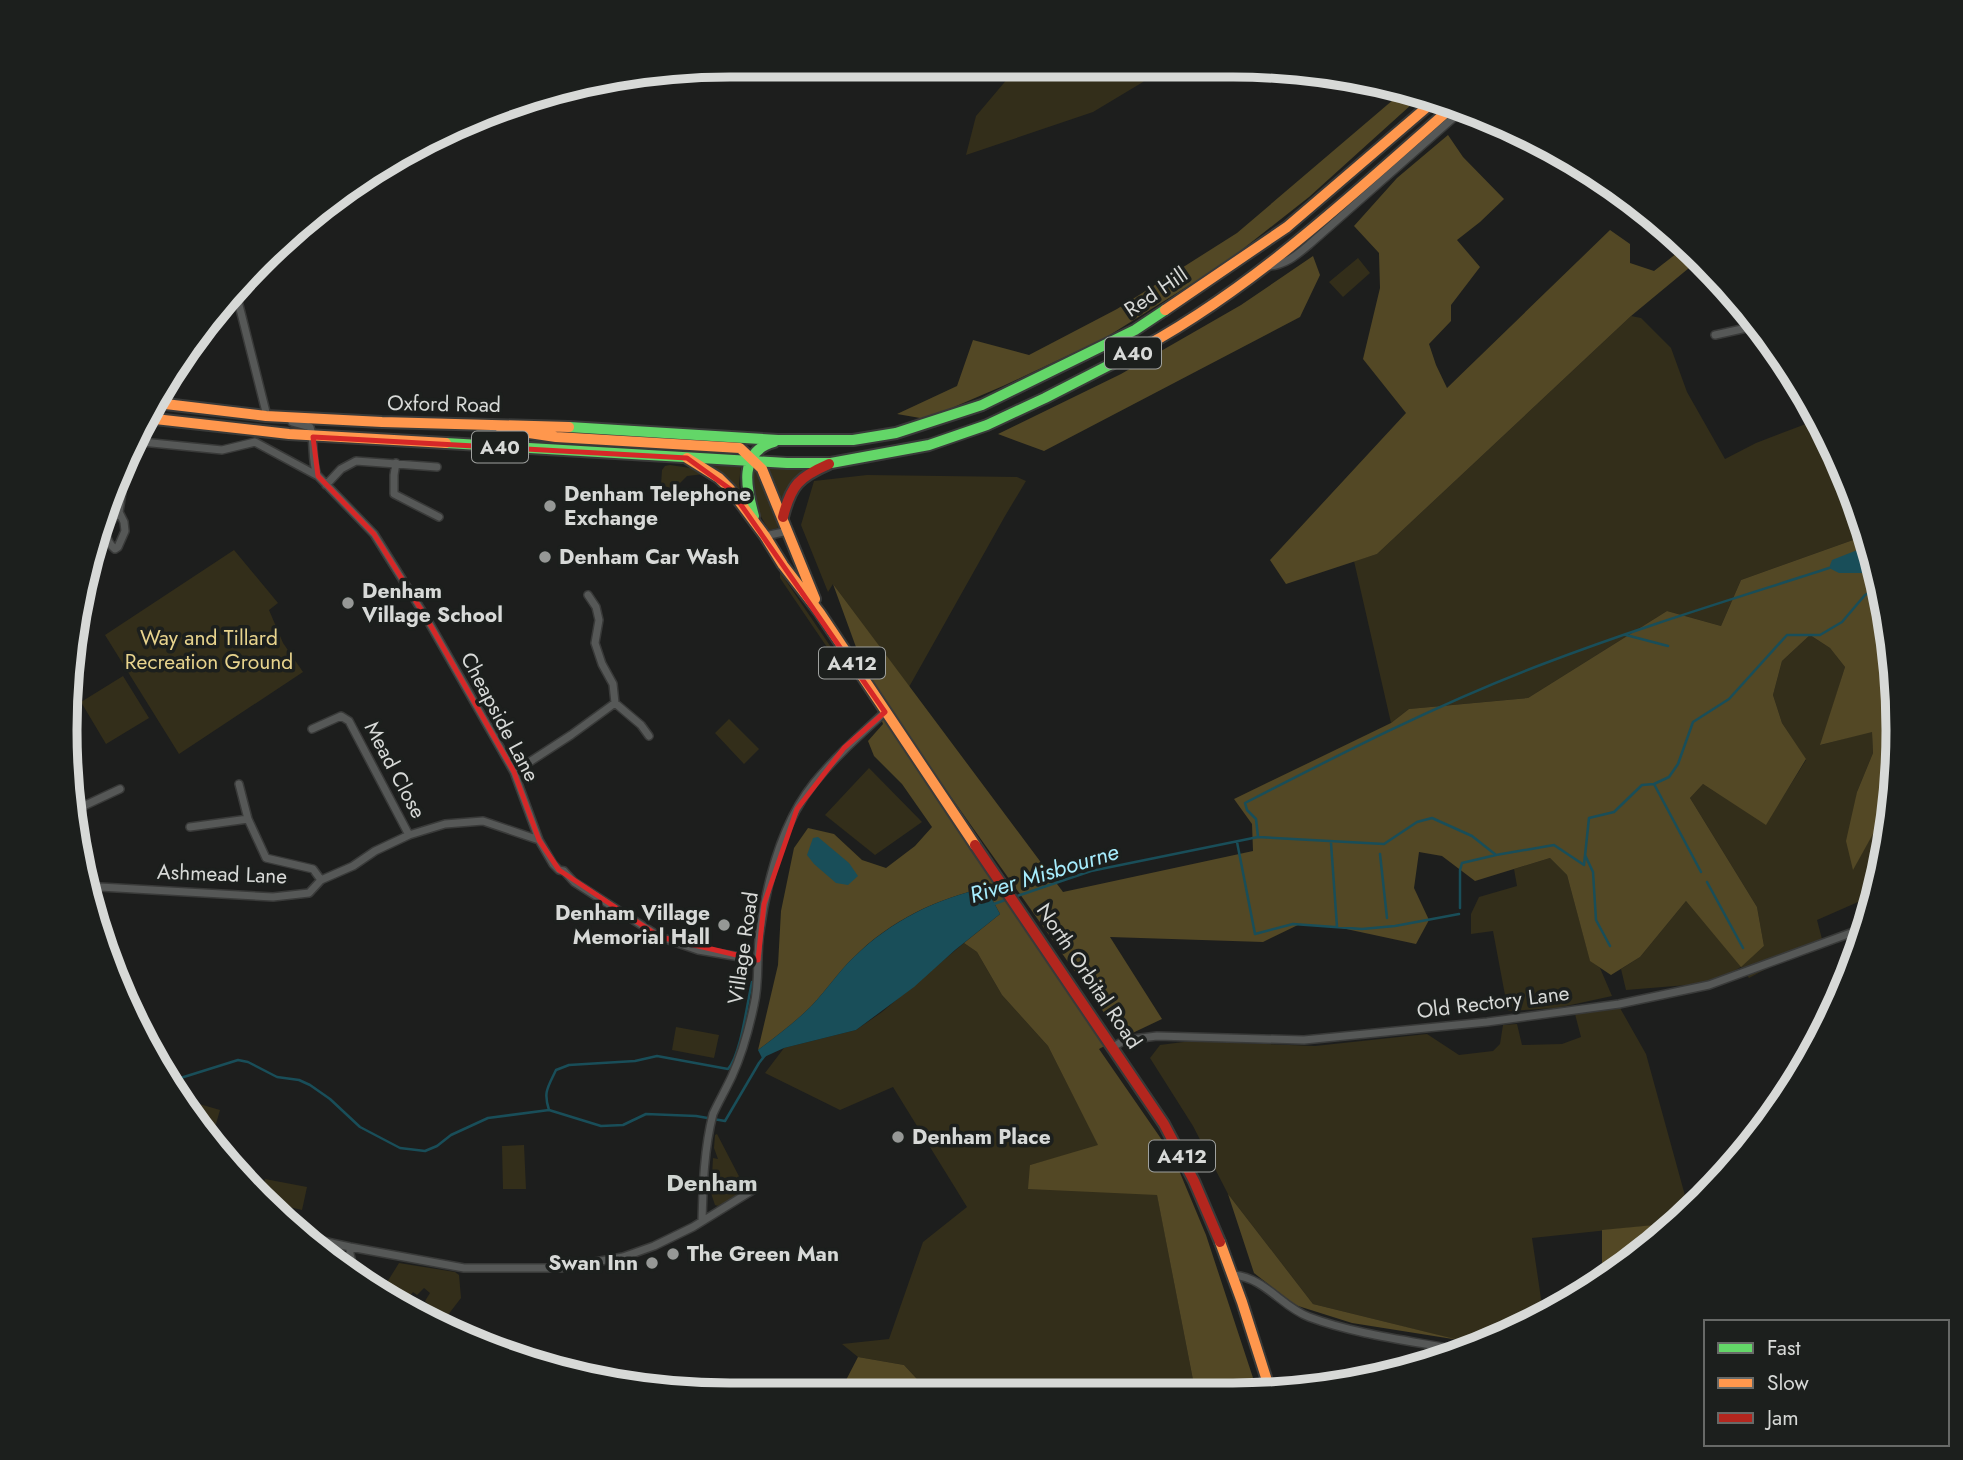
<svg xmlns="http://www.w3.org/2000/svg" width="1963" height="1460" viewBox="0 0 1963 1460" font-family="Jost,sans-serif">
<rect width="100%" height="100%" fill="#1d1e1d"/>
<path fill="#332e1a" d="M1019,65l136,1 -12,16 -50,30 -127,43 10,-39z
M1358,258l12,15 -27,24 -14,-15z
M1631,316l10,2 30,30 16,44 38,67 31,-16 63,-24 11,17 37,99 -126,45 -20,46 -54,-15 -139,87 -119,11 -18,14 -37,-162 23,-7z
M710,464l31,1 -2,19 2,14 -18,-24z
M670,465l27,4 7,5 -17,2 -13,13 -13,-4 1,-15 3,-4z
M768,467l41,1 -26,37z
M753,468c12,18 22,39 25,60l-9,2c-13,-20 -21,-38 -16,-62z
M867,475l150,2 9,4 -21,35 -96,171 -76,-103 -5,8 -27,-67 13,-44z
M234,550l44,53 -9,7 14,33 20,29 -124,82 -74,-119z
M780,572l57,84 -2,3 -55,-81z
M1810,635l20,13 15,19 -24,78 51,-14 1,22 -16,39 -4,77 40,-71 -1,19 -18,78 -57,25 5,19 -73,39 -8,-11 -29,16 -86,7 -5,-21 19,-12 46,-56 55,65 23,-20 -7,-39 -67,-109 13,-14 63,40 40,-64 -24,-37 -9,-28 9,-34z
M123,676l26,42 -43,26 -25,-42z
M729,719l30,30 -15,15 -29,-31z
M869,768l53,54 -47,33 -50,-40z
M1550,858l17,17 23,85 10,8 12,28 -55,12 -49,3 -15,-80 -22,3v-20l8,-17 38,-11 -3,-17z
M964,943l13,9 25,43 46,51 51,100 -69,19 127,29 38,196 -266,2 -25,-27 -46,-8 -16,-13 47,-5 34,-97 44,-35 -74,-120 -53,23 -75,-37 19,-25 72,-18 26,-18z
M1620,1008l26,46 43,156 -14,13 -143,15 11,74 -61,34 -169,-42 -85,-110 -35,-68 -43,-68 10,-13 31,-4 124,5 112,-12 32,21 34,-4 7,-7 3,-19 14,-1 5,21 40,-1 19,-7 -6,-23z
M676,1027l43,8 -5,23 -42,-8z
M182,1099l38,11 -6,21 -17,-5z
M717,1134l27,52 -4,8 -22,12 -3,-1 -4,-12 2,-35 5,1 -4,-11 1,-13z
M524,1145l2,44h-23l-1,-43z
M265,1179l42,8 -5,23 -38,-9 -3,-4z
M399,1263l56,9 4,3 2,23 -20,26 -21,-9 8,-11 -3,-3 5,-8 -6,-5 -7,7 -4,-3 -10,13 4,3 -1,2 -8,-4 -38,-26 26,4z"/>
<path fill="#534825" d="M1407,88l15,7 -113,102 -84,66 -120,75 -102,48 -77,33 -29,-5 60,-28 16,-46 56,15 88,-46 120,-76z
M1448,135l15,22 41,42 -24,23 -23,18 23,27 -29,38v16l-22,23 7,21 11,23 163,-158 20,14v19l24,8 27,-21 14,13 -64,53 -254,238 -91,30 -16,-24 136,-147 -43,-54 17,-71 -1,-35 -25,-27 43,-48z
M1313,256l7,19 -20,42 -256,134 -46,-17 123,-60 120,-69z
M1867,535l9,23 21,129 -4,111 -40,72 -7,-29 11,-49 16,-39 -1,-21 -52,13 25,-78 -15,-19 -20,-13 -28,26 -9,34 9,28 24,36 -40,66 -63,-41 -13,14 67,109 7,39 -23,21 -55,-66 -46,56 -29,18 -21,-14 -23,-86 -17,-17 -75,23 -33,-25 -23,-4 -5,36 15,32 -13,24 -79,-17 -37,-3 -37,18 -153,-5 52,82 -40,19 -254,-358 -35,-96 230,308 190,-41 -1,-27 -18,-25 157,-76 18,-14 119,-11 139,-87 54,15 20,-46z
M877,707l233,336 -11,6 74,107 33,79 51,155h-62l-38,-195 -129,-6 2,-24 68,-20 -50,-99 -46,-51 -25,-43 -13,-9 36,-29 -14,-26c-49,10 -96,33 -132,69 -18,17 -31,39 -50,56 -14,13 -30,25 -46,37l20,-85 3,-54 13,-63 14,-20 26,6 28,26 24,8 29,-22 17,-19 -30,-43 -28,-28 -6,-15 15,-17z
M1228,1194l85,110 146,36 -107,-17 -57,-18 -41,-32z
M1675,1223l-37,35 -36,21v-49z
M858,1357l46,8 25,27 -82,1 -3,-9z"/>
<path fill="#194e59" d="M1865,547l6,6 3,-1 4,21h-39l-10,-5 3,-8z
M818,837l31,26 9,13 -10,9 -12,-2 -22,-19 -7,-9 6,-17z
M986,888l14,26 -45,36 -41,37 -58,43 -72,18 -22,10 -4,-8c16,-12 32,-24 46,-37 19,-17 32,-39 50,-56 37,-36 83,-59 132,-69z"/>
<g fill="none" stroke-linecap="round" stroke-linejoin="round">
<path stroke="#194e59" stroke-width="2.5" d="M1626,635l42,11
M1654,784l47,88
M1258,837l-2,-18 -9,-9 -2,-7c97,-50 195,-100 298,-139 94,-36 190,-65 286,-96
M1237,842l18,92 38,-10 69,5 33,-3 64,-12
M1331,843l6,84
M1380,854l7,64
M1585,855l8,17 3,48 14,26
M1707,882l36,66
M1014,897l77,-26 167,-34 126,7 33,-22 15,-4 40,18 24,19 58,-10 30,20 5,-47 25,-6 28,-27 12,-1 15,-7 9,-13 15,-42 36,-23 58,-64h33l22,-13 23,-27 15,-8
M991,905l17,-6
M1460,908v-38l2,-7 34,-8
M171,1081l67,-21 10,2 29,15 22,3 11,5 20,14 30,28 40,21 25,3 12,-5 14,-11 37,-17 61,-8 52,16 22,-1 23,-11 50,2 29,5 34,-58 7,-9
M549,1110c-6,-18 -1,-23 7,-40l13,-5 66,-4 22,-5 71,13c13,-14 19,-66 24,-87"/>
<defs>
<path id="street" d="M1269,266c17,-1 29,-12 42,-23l149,-131
M236,293l31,123
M1715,335l45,-10
M292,422l18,5c5,16 1,32 7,48
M132,441l90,9 33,-8 63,34 56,58 53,85 87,153 25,68 14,24 6,6 5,1 10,11 86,55 38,13 60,10
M396,463l-2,12v19l45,23
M326,485l15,-16 15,-8 81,6
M119,512c-11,11 -19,25 -4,37l3,-2 7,-16 -1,-9 -5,-10 9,-59
M765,536l23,-5
M615,703l26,22 8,11
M312,729l29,-13 8,5 60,114
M514,772l57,-37 44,-32 -2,-19 -11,-20 -7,-21 4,-23 -3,-13 -8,-12
M239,784l9,35 18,39 47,11 8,11
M75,810l45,-21
M190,827l58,-8
M93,889l7,-2 173,10 36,-4 12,-13 32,-14 22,-15 34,-16 36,-11 38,-3 56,19
M1113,1047l12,-7 32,-4 147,4 183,-18 132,-18 90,-19 158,-58
M702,1221c1,-36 2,-72 11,-107 6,-13 13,-25 19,-38 10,-22 17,-47 22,-71 6,-24 2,-49 6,-74 7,-50 21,-107 54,-148 21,-26 46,-48 71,-71
M299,1236l51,11 114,21h97l62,-11 31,-11 39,-19 60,-37
M350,1247v7l5,22
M1234,1275c31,3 48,32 75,42 48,18 104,24 155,34"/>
<path id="fast" d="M569,427l209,13h75l43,-7 86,-28 153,-75 30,-20
M446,443l341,20h44l98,-18 58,-20 58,-27 80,-41
M754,516c-8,-28 -16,-64 20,-74"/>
<path id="slow" d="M1165,310l122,-83 147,-126
M1125,357c120,-61 225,-160 326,-249
M157,403l109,13 116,6 187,5
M146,418l143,16 157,9
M501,429l55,8 184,11 22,21 53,130
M687,458l32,20 11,11 35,47 18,29 37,48 155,232
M1220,1242l22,60 28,88"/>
<path id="jam" d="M783,517c8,-32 16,-40 46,-53
M975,845l189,279 30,57 26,61"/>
</defs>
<use href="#street" stroke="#393a39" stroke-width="10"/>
<use href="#fast" stroke="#393a39" stroke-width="14"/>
<use href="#slow" stroke="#393a39" stroke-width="14"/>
<use href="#jam" stroke="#393a39" stroke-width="14"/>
<use href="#street" stroke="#565857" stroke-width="7"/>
<use href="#fast" stroke="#63d668" stroke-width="10"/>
<use href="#slow" stroke="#ff974d" stroke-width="10"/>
<use href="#jam" stroke="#b3261e" stroke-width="10"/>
</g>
<path fill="none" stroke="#d62828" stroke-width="5" stroke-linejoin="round" d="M313,437l374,21 43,31 155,223 -41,36 -47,61 -33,95 -6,56 -98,-23 -101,-67 -20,-30 -25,-68 -87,-153 -53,-85 -56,-58z"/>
<g fill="#969896" stroke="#1c1f1d" stroke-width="2.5">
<circle cx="550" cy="506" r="7"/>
<circle cx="545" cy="557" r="7"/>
<circle cx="348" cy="603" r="7"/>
<circle cx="724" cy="925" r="7"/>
<circle cx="898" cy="1137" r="7"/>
<circle cx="673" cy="1254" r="7"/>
<circle cx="652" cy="1263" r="7"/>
</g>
<g text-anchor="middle" stroke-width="7" stroke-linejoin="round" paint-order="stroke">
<g fill="#1c1f1d" stroke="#9fa19f" stroke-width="2">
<rect x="1105" y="337.5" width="56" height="31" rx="5"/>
<rect x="472" y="431.5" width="56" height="31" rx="5"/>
<rect x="819" y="647.5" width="66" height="31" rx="5"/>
<rect x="1149" y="1140.5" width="66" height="31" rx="5"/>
</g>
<g font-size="19" font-weight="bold" fill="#d7d9d7">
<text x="1133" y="360">A40</text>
<text x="500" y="454">A40</text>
<text x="852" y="670">A412</text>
<text x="1182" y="1163">A412</text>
</g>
<g font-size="21" fill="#d7d9d7" stroke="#1c1f1d">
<text transform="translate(1156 292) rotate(-34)" y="7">Red Hill</text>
<text transform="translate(444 404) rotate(1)" y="7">Oxford Road</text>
<text transform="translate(500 717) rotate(62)" y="7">Cheapside Lane</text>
<text transform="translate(395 770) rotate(62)" y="7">Mead Close</text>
<text transform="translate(222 874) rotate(2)" y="7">Ashmead Lane</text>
<text transform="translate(743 948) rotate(-82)" y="7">Village Road</text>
<text transform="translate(1089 976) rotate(56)" y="7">North Orbital Road</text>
<text transform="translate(1493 1002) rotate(-7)" y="7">Old Rectory Lane</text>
</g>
<g font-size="21" font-weight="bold" fill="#d7d9d7" stroke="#1c1f1d" text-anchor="start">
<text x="564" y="501">Denham Telephone<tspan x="564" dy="24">Exchange</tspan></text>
<text x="559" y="564">Denham Car Wash</text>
<text x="362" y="598">Denham<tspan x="362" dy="24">Village School</tspan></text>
<text x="710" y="920" text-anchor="end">Denham Village<tspan x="710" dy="24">Memorial Hall</tspan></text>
<text x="912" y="1144">Denham Place</text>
<text x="687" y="1261">The Green Man</text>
<text x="638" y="1270" text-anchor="end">Swan Inn</text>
</g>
<g font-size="21" fill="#e7d38d" stroke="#1c1f1d">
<text x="209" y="645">Way and Tillard<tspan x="209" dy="24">Recreation Ground</tspan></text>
</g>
<g font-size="23" font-style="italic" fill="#a6ecfd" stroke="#1c1f1d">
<text transform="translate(1044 873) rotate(-17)" y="8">River Misbourne</text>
</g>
<g font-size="24" font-weight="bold" fill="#d0d5d1" stroke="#1c1f1d">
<text x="712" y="1191">Denham</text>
</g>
</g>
<path d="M0 0H1963V1460H0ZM730 77H1233A653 653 0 0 1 1886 730V730A653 653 0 0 1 1233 1383H730A653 653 0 0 1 77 730V730A653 653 0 0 1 730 77Z" fill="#1c1f1d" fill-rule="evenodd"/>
<path fill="none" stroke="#d7d9d7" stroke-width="9" d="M730 77H1233A653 653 0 0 1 1886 730V730A653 653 0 0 1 1233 1383H730A653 653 0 0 1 77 730V730A653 653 0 0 1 730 77Z"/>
<rect x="1704" y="1320" width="245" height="126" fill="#1c1f1d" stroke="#676967" stroke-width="2"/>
<rect x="1718" y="1343" width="35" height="10" fill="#63d668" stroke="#676967" stroke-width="2"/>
<text x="1767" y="1355" font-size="21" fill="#d7d9d7">Fast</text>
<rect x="1718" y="1378" width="35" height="10" fill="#ff974d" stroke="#676967" stroke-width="2"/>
<text x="1767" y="1390" font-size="21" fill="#d7d9d7">Slow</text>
<rect x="1718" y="1413" width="35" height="10" fill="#b3261e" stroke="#676967" stroke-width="2"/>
<text x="1767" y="1425" font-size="21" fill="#d7d9d7">Jam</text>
</svg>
